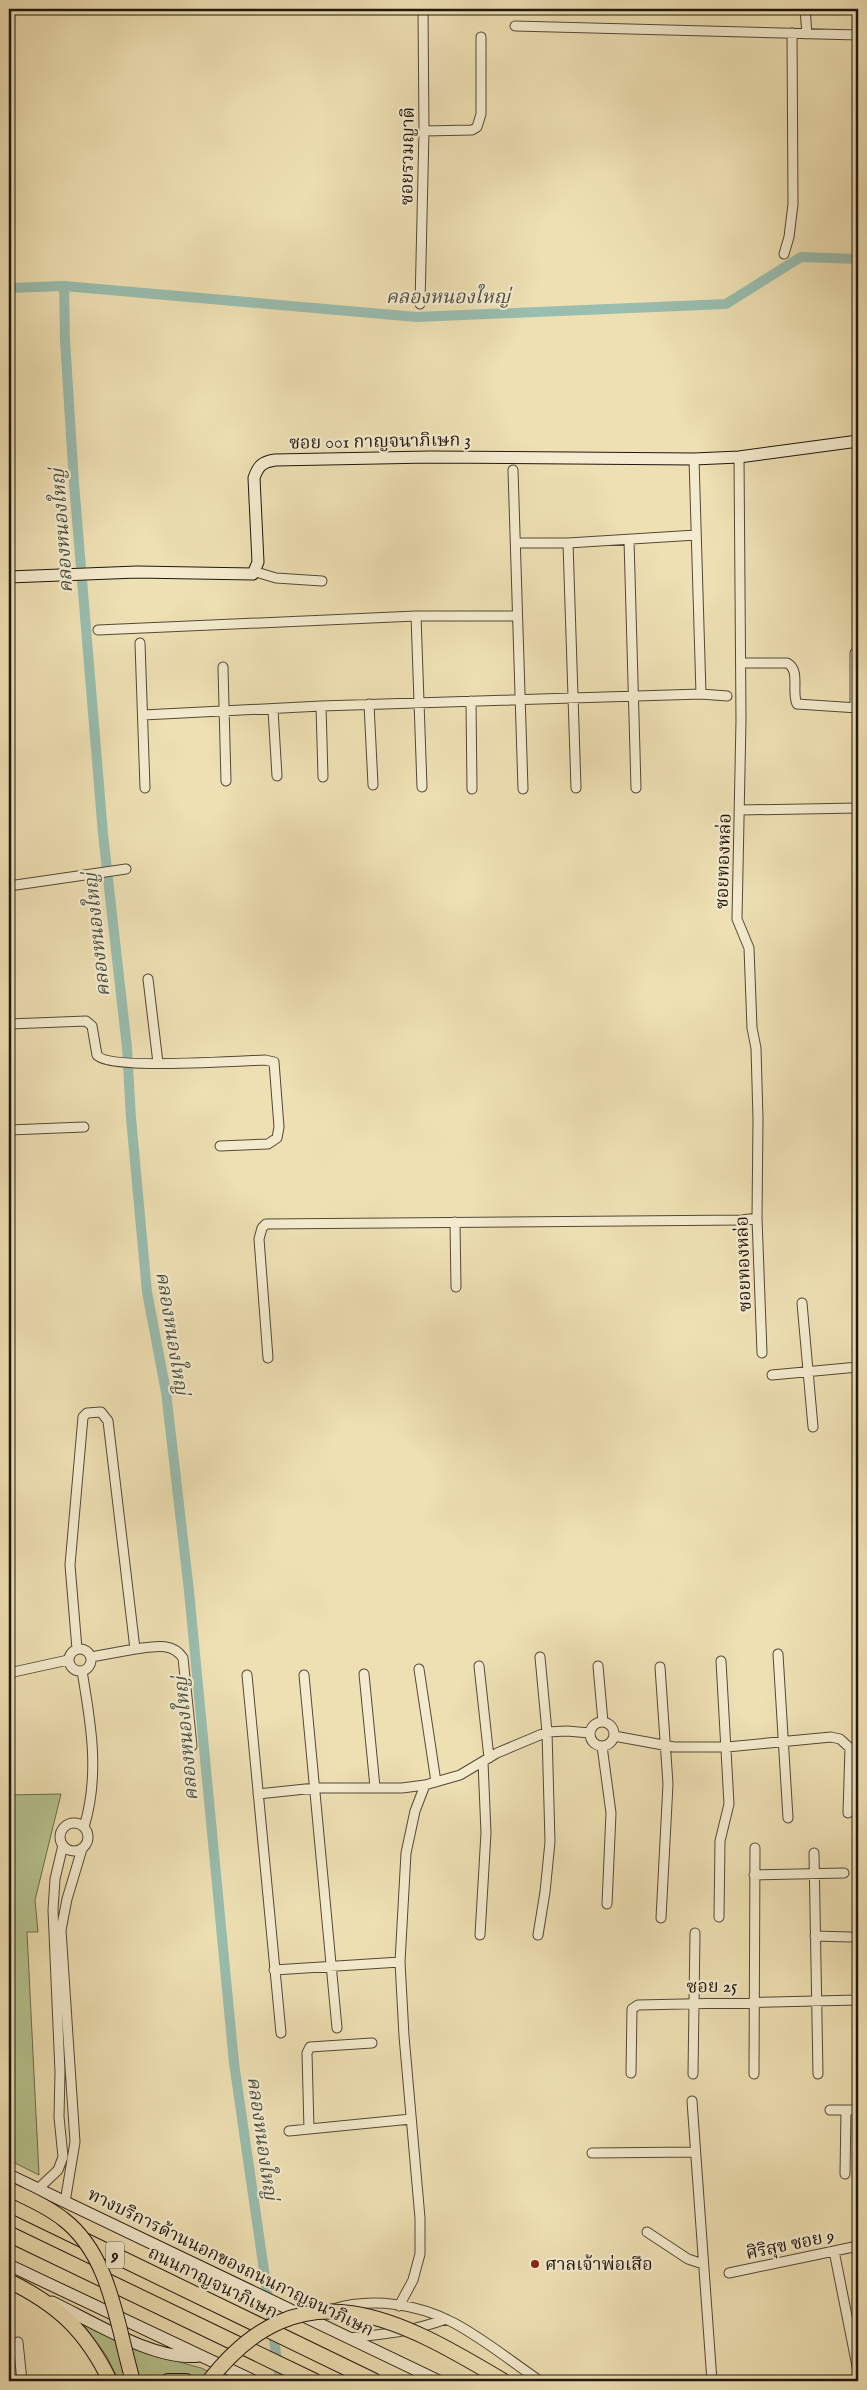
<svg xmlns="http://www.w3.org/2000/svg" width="867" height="2390" viewBox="0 0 867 2390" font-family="'IM FELL English','Noto Serif Thai',serif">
<rect width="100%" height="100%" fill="#eee0b3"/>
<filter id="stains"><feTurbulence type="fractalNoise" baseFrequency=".004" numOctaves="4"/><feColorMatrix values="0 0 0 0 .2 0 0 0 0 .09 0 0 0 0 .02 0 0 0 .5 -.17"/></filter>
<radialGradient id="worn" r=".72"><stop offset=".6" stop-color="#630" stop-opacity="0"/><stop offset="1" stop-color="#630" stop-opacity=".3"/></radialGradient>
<path fill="#b6c38e" stroke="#6a6c4e" d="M61,1794l-26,106 3,32h-11l12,243 -30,-15v-365z
M83,2324l53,26 65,18 29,13h-111l-13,-26z"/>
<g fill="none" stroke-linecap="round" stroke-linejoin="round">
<path stroke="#99bdaf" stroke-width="10" d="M9,288l55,-2
M280,2381l-46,-318 -45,-472 -23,-199 -19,-100 -16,-174 -4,-70 -24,-214 -29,-351 -9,-143 -1,-54 353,31 309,-13 75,-47 57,2"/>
<defs>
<path id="street" d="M805,9l2,25
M515,26l343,9
M424,131l48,-1 5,-3 4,-13v-77
M784,254l5,-17 4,-33 -1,-171
M420,304l4,-173 -1,-122
M739,457l2,263 -4,199 12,29 3,80 4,20 2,71 -1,99 5,135
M694,459l7,235
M513,470l10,319
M629,540l7,248
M517,543h51l128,-8
M568,543l8,245
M256,572l20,6 46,3
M416,616l6,171
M98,630l318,-14h101
M140,643l5,145
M741,663h46c14,7 4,29 10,41l61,4
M223,667l3,114
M471,701l1,88
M369,704l4,81
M321,706l2,71
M855,708v-55
M273,710l4,66
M143,715l178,-9 380,-12 26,2
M741,810l117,-2
M9,886l117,-17
M148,979l10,84
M9,1024l77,-3 6,5 5,29c10,15 144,6 168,5l9,2 5,65 -2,11 -9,6 -48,2
M9,1130l75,-3
M455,1222l1,65
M802,1303l11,124
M268,1358l-9,-119 3,-11 4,-4 476,-4 15,-2
M772,1375l86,-8
M69 1660a11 11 0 1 1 22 0a11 11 0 1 1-22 0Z
M77,1649l-7,-84 13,-148 4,-4 14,-1 7,9 27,228 -44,8
M135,1649c17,-2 37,-8 48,9l9,88
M778,1654l10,164
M479,1666l10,92
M598,1666l5,56
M660,1667l8,117 -7,134
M419,1669l17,113
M82,1671c9,53 18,104 2,156
M9,1673l59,-13
M364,1674l11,113
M247,1675l34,358
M304,1675l33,353
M590 1734a12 12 0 1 1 24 0a12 12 0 1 1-24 0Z
M614,1736l60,11h53l104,-10 9,2 10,9 -2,65
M602,1746l9,67 -4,91
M258,1794l57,-6h87l23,-3
M60 1837a14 14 0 1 1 28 0a14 14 0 1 1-28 0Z
M814,1853l4,221
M754,1875l90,-2
M719,1917l1,-76 9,-37 -8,-143
M480,1935l6,-102 -3,-71
M538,1935l7,-43 5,-50 -3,-110 -7,-75
M815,1936l35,1
M274,1970l126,-8
M631,2073l1,-64 6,-4 220,-5
M693,2074l2,-141
M754,2074l1,-226
M692,2101l20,280
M830,2110h28
M309,2129l-2,-76 3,-6 62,-4
M289,2131l122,-12
M592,2153l103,-1
M845,2174l1,-63
M38,2189l20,-19 5,-13 -4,-40 1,-45 -7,-162 2,-31 8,-34
M65,2202l10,-60 -14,-212 6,-31 15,-50
M647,2232l41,27 15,5
M834,2251l24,120
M729,2273l129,-27
M399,2306l14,-26 7,-26v-36l-16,-182 -4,-74 6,-109 9,-42 10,-26 35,-10 37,-22 50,-21 20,-1 23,2
M333,2309c38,-12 86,-5 121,14 30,16 58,39 86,58
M349,2338c37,-4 61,-6 97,-19
M18,2342l4,39"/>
<path id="secondary" d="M9,577l128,-5 116,2 5,-12 -4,-84c4,-12 8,-16 21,-18l155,-3 264,2 45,-2 119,-16
M9,2175l430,206
M9,2265l245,116
M52,2302c40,19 104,60 147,54"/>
<path id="primary" d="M9,2281c49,24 77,50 101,100
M168,2381h18"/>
<path id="highway" d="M9,2204l365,177
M9,2234l305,147"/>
</defs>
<use href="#street" stroke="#534838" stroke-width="11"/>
<use href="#secondary" stroke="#1f160f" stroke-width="13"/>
<use href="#primary" stroke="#1f160f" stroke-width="16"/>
<use href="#highway" stroke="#1f160f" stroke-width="17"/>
<use href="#street" stroke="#f4ebce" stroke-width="9"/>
<use href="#secondary" stroke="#f4ebce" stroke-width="11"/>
<use href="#primary" stroke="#eee0b3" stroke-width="14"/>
<use href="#highway" stroke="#eee0b3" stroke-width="15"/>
<defs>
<path id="primary-bridge" d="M9,2189c18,9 38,17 54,30 48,36 54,108 70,162
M209,2381c92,-119 191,-62 295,0"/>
</defs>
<use href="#primary-bridge" stroke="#1f160f" stroke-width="16" stroke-linecap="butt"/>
<use href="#primary-bridge" stroke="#eee0b3" stroke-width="14"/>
</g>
<circle fill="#8f2418" stroke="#f4ebce" stroke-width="2" cx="535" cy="2264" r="5"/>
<g text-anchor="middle" stroke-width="4.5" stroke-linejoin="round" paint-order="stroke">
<rect fill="#f4ebce" stroke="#5f5648" stroke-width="1" x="106" y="2241.5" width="18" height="27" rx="4"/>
<g font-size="16" font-weight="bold" fill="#1f160f">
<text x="115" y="2261">9</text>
</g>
<g font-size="18" fill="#1f160f" stroke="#f4ebce">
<text transform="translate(407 156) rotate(-89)" y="6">ซอยรวมญาติ</text>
<text transform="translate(380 441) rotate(-1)" y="6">ซอย 001 กาญจนาภิเษก 3</text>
<text transform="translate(723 861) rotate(-88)" y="6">ซอยทองหล่อ</text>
<text transform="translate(743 1264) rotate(-92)" y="6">ซอยทองหล่อ</text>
<text transform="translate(712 1986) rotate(-1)" y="6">ซอย 25</text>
<text transform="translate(790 2244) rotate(-12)" y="6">ศิริสุข ซอย 9</text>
<text transform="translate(231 2262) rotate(26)" y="6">ทางบริการด้านนอกของถนนกาญจนาภิเษก</text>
<text transform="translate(213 2282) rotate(26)" y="6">ถนนกาญจนาภิเษก</text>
</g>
<g font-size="18" fill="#1f160f" stroke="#f4ebce" text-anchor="start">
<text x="545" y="2270">ศาลเจ้าพ่อเสือ</text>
</g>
<g font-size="19" font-style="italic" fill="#4a5047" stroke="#f4ebce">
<text x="448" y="303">คลองหนองใหญ่</text>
<text transform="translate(61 531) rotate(-94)" y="7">คลองหนองใหญ่</text>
<text transform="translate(96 935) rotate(-96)" y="7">คลองหนองใหญ่</text>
<text transform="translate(173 1333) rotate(81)" y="7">คลองหนองใหญ่</text>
<text transform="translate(185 1739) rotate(-95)" y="7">คลองหนองใหญ่</text>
<text transform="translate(263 2138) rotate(82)" y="7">คลองหนองใหญ่</text>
</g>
</g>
<rect width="867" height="2390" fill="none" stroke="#eee0b3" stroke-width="30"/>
<rect x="10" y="10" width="847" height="2370" fill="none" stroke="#1f160f" stroke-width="2.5"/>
<rect x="15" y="15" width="837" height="2360" fill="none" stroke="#1f160f"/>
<rect width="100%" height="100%" filter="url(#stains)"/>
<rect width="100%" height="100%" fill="url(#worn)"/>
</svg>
